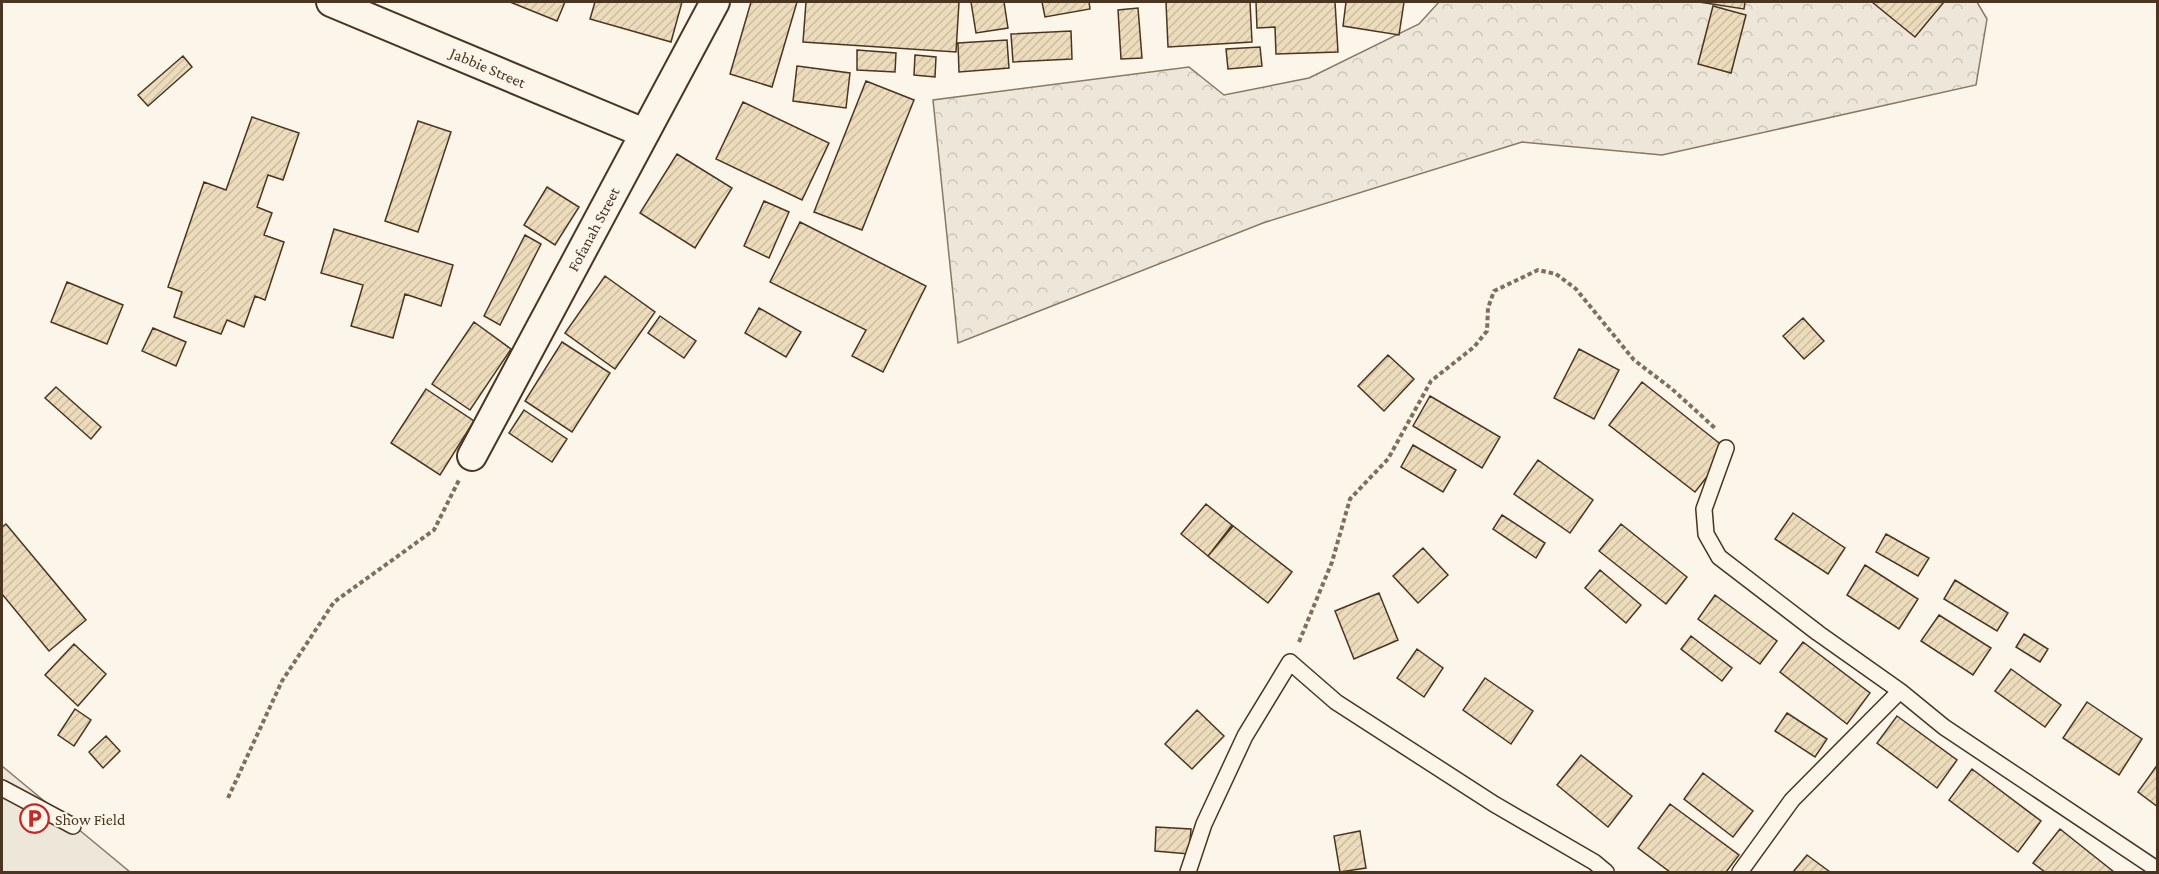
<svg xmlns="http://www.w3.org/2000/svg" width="2159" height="874" viewBox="0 0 2159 874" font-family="'Crimson Pro',serif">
<defs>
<pattern id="forest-crowns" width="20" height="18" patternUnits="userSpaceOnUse" patternTransform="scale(1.5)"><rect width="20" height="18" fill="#ede6d9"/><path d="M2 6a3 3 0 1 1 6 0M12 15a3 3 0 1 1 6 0" fill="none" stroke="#cdc6ba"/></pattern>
<pattern id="building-hatch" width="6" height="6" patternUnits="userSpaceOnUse" patternTransform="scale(1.5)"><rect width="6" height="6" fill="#ecdcbc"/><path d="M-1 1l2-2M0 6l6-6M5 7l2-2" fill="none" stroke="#ccbda1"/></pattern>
</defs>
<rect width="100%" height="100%" fill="#fbf6e9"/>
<path fill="url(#forest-crowns)" stroke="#887966" stroke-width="1.5" d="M1439,2h538l10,17 -11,66 -314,70 -140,-13 -259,81 -305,120 -25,-243 256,-33 35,28 85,-17 110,-54z"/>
<path fill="#ede7d9" stroke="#887966" stroke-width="1.5" d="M2,766l128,106h-128z"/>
<path fill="url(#building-hatch)" stroke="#4a3520" stroke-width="1.5" d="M510,2h55l-8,19z
M595,2h87l-11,40 -81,-23z
M751,2h46l-25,85 -42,-13z
M806,2h153l-3,50 -153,-10z
M971,2h33l4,26 -32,5z
M1042,2h47l1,7 -45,8z
M1166,2h84l2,40 -84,5z
M1256,2h79l3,50 -62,2 -1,-27 -18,1z
M1346,2h58l-5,33 -56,-9z
M1699,2h46l-1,7z
M1872,2h72l-29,35z
M1713,6l33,9 -15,58 -33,-9z
M1138,8l4,50 -21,1 -3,-49z
M1071,31l1,28 -59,3 -2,-28z
M1007,40l2,28 -50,4 -1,-29z
M1260,47l2,19 -34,3 -2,-20z
M857,50l39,3 -1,19 -38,-2z
M915,55l21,2 -1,20 -21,-2z
M183,56l9,11 -44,39 -10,-11z
M797,66l53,7 -4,35 -53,-7z
M866,81l48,19 -52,130 -48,-18z
M743,102l86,41 -27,57 -86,-41z
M252,117l47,16 -16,47 -15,-5 -11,32 15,6 -8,22 20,7 -19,58 -10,-4 -11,31 -17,-7 -6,14 -47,-17 8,-25 -14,-5 36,-105 22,8z
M418,121l33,11 -33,100 -33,-11z
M677,154l55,34 -37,60 -55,-35z
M547,187l32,20 -24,38 -31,-20z
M764,201l25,11 -20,46 -25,-12z
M800,222l126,64 -43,86 -31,-16 14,-26 -96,-48z
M334,229l119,36 -12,41 -36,-12 -12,44 -42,-12 12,-41 -42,-12z
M525,235l16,9 -41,81 -16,-9z
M605,276l50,36 -40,57 -50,-36z
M67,282l56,23 -16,39 -56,-22z
M759,308l42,24 -15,25 -41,-24z
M660,316l36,25 -12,17 -36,-25z
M1803,318l21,23 -20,18 -21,-23z
M474,322l37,27 -41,61 -38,-26z
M153,328l33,14 -10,24 -34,-15z
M562,342l48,31 -38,59 -47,-31z
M1579,349l40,21 -25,49 -40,-21z
M1388,355l26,24 -30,32 -26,-25z
M1642,382l86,68 -33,42 -86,-67z
M56,387l45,40 -10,12 -46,-41z
M426,389l48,32 -34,54 -49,-32z
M1430,396l70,41 -18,31 -69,-42z
M524,410l43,29 -15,23 -43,-29z
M1413,445l43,25 -13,22 -42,-25z
M1538,460l55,40 -23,33 -56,-39z
M1206,504l27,22 -25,30 -27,-22z
M1793,513l52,35 -17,26 -53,-35z
M1502,515l43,28 -9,15 -43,-29z
M6,524l80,96 -37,31 -47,-57v-67z
M1621,524l66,53 -21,27 -67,-53z
M1232,525l60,47 -24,31 -60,-47z
M1886,534l43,24 -11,18 -42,-24z
M1423,548l25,27 -30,28 -25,-27z
M1865,565l53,34 -19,30 -52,-34z
M1600,570l41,35 -15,18 -41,-35z
M1955,580l53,33 -11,18 -53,-32z
M1379,593l19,47 -44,19 -19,-48z
M1715,595l62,46 -17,23 -62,-45z
M1939,615l52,33 -18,27 -52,-34z
M2024,634l24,15 -8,13 -24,-15z
M1691,636l41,32 -10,13 -41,-32z
M1803,642l67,51 -23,31 -67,-52z
M74,644l32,30 -28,32 -33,-31z
M1417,649l26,19 -19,29 -27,-19z
M2011,669l50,36 -16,22 -50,-36z
M1485,678l48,33 -22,33 -48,-34z
M2087,702l55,37 -23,36 -56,-37z
M75,709l16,11 -17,26 -16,-11z
M1197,710l27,26 -32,33 -27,-25z
M1787,713l40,26 -12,18 -40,-26z
M1897,716l60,44 -20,28 -60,-45z
M106,736l14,15 -17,17 -14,-16z
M1581,755l51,41 -24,31 -51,-42z
M2158,764v43l-20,-15z
M1972,769l69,52 -23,31 -69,-52z
M1703,773l50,38 -20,26 -49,-38z
M1670,804l69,51 -13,17h-56l-32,-24z
M1156,827l35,2 -2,25 -34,-3z
M2060,829l54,43h-69l-12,-9z
M1360,831l6,37 -26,4 -6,-36z
M1807,855l23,17h-37z"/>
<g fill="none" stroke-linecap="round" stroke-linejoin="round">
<defs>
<path id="lane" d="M1726,448l-22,61 2,25 13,23 99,76 82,58 44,36 214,143
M2,788l71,38
M1188,872l16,-48 41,-88 45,-74 46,40 158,102 100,58 12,10
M1740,872l52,-72 108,-109"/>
<path id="street" d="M331,2l313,131
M472,456l243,-454"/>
</defs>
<use href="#lane" stroke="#4a3520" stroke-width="18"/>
<use href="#street" stroke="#4a3520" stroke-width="32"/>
<path stroke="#7f6f5c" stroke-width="4" stroke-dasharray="4.5 3" stroke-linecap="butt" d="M1299,642l33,-80 18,-63 38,-40 43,-78 43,-34 13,-16 1,-23 6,-17 44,-21 18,4 20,15 58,71 38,29 44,40
M228,798l54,-117 52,-79 100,-72 25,-50"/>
<use href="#lane" stroke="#fbf6e9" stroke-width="15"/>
<use href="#street" stroke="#fbf6e9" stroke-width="28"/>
</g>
<defs>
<symbol id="parking-ring" viewBox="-11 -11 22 22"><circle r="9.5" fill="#fbf6e9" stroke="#c62828" stroke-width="1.5"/><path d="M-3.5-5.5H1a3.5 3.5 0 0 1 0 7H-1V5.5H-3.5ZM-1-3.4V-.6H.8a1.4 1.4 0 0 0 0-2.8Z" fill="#c62828"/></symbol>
</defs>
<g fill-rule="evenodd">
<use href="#parking-ring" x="18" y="802" width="33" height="33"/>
</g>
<g text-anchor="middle" stroke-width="4.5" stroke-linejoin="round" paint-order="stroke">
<g font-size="16" fill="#4a3520" stroke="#fbf6e9">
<text transform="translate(488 67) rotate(23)" y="6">Jabbie Street</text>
<text transform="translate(593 229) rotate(-62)" y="6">Fofanah Street</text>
</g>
<g font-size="16" fill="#4a3520" stroke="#fbf6e9" text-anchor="start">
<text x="55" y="825">Show Field</text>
</g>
</g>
<rect width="2159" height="874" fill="none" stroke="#4a3520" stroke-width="6"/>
</svg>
